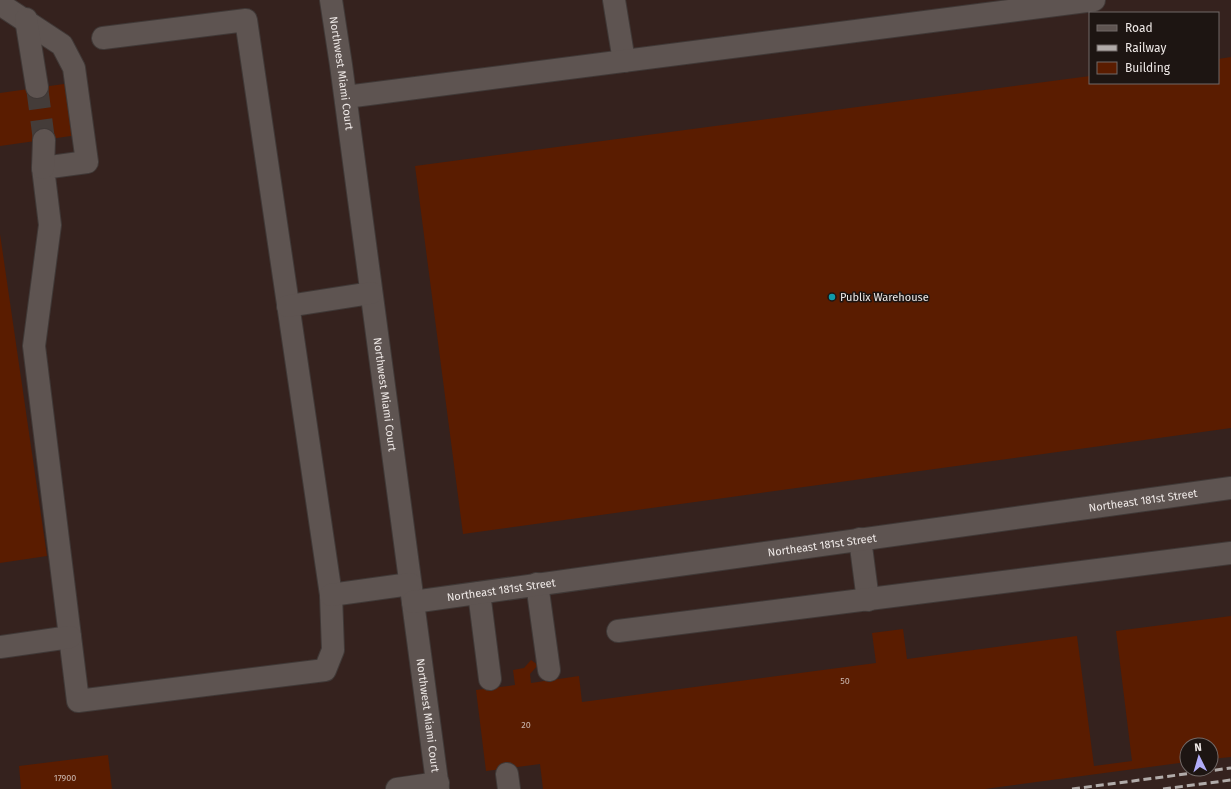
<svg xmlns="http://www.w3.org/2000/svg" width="1231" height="789" viewBox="0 0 1231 789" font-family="'Fira Sans',sans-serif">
<rect width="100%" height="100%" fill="#261e1b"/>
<path fill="#35221e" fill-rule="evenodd" d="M0,0h1231v789h-1231zM1090,13h128v70h-128zM1187,745h24v24h-24z"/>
<path fill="#5a1c00" d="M1231,57v371l-768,106 -48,-368 675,-90v7h128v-24z
M71,83l7,52 -78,11v-53z
M0,234l47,322 -47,7z
M1231,616v141l-20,2v-14h-24v17l-202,27h-442l-3,-25 -54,7 -10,-81 39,-5 -2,-15 11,-2 7,-8 7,5 -8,9 1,9 48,-7 3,26 294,-39 -4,-30 31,-4 4,30 170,-23 17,130 38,-5 -16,-130z
M108,755l4,34h-91l-2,-23z"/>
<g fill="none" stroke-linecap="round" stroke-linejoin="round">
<path stroke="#443c39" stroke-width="22" stroke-dasharray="22 11" stroke-linecap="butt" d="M37,87l7,53"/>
<defs>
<g id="minor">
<path id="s1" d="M331,0l10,65 97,724"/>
<path d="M614,0l10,61"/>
<path d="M0,4l62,41 12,23 13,94 -44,6 7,57 -16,121 44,355 247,-31 8,-20 -2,-55 -85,-575 -143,18"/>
<path d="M26,19l11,68"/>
<path d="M346,97l748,-97"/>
<path d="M43,168l1,-28"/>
<path d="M288,306l83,-13"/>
<path d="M860,539l8,61"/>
<path d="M537,584l12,86"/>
<path d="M479,593l11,86"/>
<path d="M331,595l79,-11"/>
<path id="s2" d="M413,602l818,-114"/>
<path d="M618,631l613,-78"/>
<path d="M0,647l70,-10"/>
<path d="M507,774l2,15"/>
<path d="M397,789l41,-6"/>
</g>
</defs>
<use href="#minor" stroke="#403937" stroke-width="24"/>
<use href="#minor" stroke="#5e5451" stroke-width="22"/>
<path stroke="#b1aba9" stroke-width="3" stroke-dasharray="8 4" stroke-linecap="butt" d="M1072,789l159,-21
M1163,789l68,-9"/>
</g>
<circle fill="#0f9aa8" stroke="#1d1512" stroke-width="1.5" cx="832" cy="297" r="4"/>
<g text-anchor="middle" stroke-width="3" stroke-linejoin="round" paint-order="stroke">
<g font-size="9" fill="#c9b5ac">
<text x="845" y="684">50</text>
<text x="526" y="728">20</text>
<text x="65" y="781">17900</text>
</g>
<g font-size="11" fill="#eee8e6" stroke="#1d1512">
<text dy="4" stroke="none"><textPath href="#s1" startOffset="74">Northwest Miami Court</textPath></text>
<text dy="4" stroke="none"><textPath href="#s1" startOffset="398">Northwest Miami Court</textPath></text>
<text dy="4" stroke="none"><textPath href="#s2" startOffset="737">Northeast 181st Street</textPath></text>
<text dy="4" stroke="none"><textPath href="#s2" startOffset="413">Northeast 181st Street</textPath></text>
<text dy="4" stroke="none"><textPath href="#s2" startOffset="89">Northeast 181st Street</textPath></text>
<text dy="4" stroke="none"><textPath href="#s1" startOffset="722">Northwest Miami Court</textPath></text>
</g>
<g font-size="11" fill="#eee8e6" stroke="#1d1512" text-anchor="start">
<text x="840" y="301">Publix Warehouse</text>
</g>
</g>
<rect x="1089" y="12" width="130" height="72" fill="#1d1512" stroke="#716967"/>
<rect x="1097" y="25" width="20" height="6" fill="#5e5451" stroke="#716967"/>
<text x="1125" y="32" font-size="12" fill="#eee8e6">Road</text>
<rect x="1097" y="45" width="20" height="6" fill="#b1aba9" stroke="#716967"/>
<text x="1125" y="52" font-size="12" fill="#eee8e6">Railway</text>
<rect x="1097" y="62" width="20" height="12" fill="#5a1c00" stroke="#716967"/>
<text x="1125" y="72" font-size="12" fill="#eee8e6">Building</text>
<g transform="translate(1199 757) rotate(355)"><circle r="19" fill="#1d1512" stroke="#716967"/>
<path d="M0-3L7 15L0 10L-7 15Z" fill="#b2adf9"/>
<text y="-6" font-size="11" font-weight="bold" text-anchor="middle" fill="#eee8e6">N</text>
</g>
</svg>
